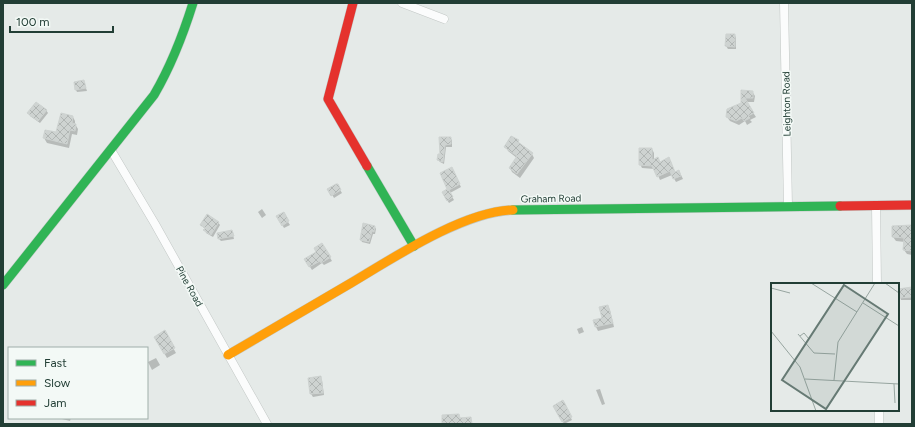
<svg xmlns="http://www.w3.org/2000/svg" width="915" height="427" viewBox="0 0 915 427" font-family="Figtree,sans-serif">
<defs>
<pattern id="building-cross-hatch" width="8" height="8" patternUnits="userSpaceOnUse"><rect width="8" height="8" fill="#ced3d1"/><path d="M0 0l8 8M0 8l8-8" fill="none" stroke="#b1b6b4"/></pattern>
</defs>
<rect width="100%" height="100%" fill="#e5eae8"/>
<path fill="#0003" d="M735,35l1,3v11h-8l-2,-3z
M84,82l3,9 -10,1 -1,-2z
M742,91h10l3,5 -1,6h-8l10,15 -6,3 2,2 -5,3 -2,-4 -6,4 -9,-4 -3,-4 15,-14z
M46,110l2,3 -8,10 -10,-7 -1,-3z
M73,117l2,4v3l3,5 -1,6 -5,-1 -3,14 -22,-5 -3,-5 12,-5z
M440,138h10l2,2v7h-6l-2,17 -4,-2 -2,-2 3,-5z
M518,141l2,4 12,9 2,4 -14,20 -8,-6 -2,-4 7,-10 -9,-7 -2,-4z
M652,149l2,4v7l6,3 11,-1 4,11 4,-2 4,8 -7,3 -4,-7 -12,5 -5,-11 -13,-1 -2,-4z
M452,169l9,18 -11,6 4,7 -5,3 -6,-10 6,-4z
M337,185l5,8 -8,5 -5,-9z
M262,209l4,6 -4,3 -4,-6z
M283,214l7,11 -6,3 -6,-11z
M218,222l2,3 -7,12 -7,-4 -1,-4 -4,-4z
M375,227l1,2 -1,5h-2l-3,10 -8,-2 -1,-2z
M912,227v28l-5,-1 -3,-4 1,-8 -9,-1 -3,-4z
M232,231l2,8 -13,2 -2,-2z
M322,244l10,17 -8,4 -2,-2 -10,7 -7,-11 13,-7z
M912,288v12h-11l-1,-3z
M608,306l2,4 4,17 -16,4 -2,-4 7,-9z
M582,327l2,5 -5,2 -2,-5z
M164,332l12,21 -9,5 -12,-21z
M156,358l4,7 -8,5 -4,-8z
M320,377l2,3 2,15 -11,2 -2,-3 -1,-15z
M600,389l5,15 -3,1 -6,-15z
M563,402l9,18 -8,4 -9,-18z
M58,418h13l-1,3z"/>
<path fill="url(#building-cross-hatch)" stroke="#ced3d1" d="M726,34h9v13l-10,-1z
M84,80l2,8 -11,2 -1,-8z
M741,90l12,1v7h-8l9,15 -6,3 2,2 -6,3 -2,-3 -6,3 -10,-4 1,-8 14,-6z
M36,102l11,8 -9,11 -11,-8z
M61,113l12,3 -1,7 4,1 -1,7 -5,-1 -3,14 -24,-6 2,-8 11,2z
M511,136l8,4 -1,2 15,11 -16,21 -8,-6 8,-12 -13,-9z
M439,137h12v7l-6,1 -2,17 -6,-2 1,-6h2z
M639,148h13v12l6,-3 2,5 9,-5 6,15 4,-2 2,6 -8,3 -3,-8 -13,6 -5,-11 -13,-1z
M452,167l8,17 -11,6 4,7 -6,4 -5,-9 5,-3 -7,-16z
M336,184h2l3,6 -10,6 -4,-7z
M284,212l5,9 -7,5 -6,-10z
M207,214l12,8 -8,13 -8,-5 2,-2 -5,-3z
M363,223l12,3 -1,6 -2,-1 -3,11 -9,-2z
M912,225v26l-9,-1 1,-12 -12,-1v-11z
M232,230l2,6 -16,3 -1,-6z
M322,243l9,14 -10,6 -1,-2 -11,6 -5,-8 12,-7 -2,-4z
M912,287v10l-13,1 -1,-9z
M608,305l5,18 -18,4 -2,-7 9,-2 -3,-11z
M165,330l10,18 -11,6 -10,-17z
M321,376l2,17 -13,1 -2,-16z
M563,400l9,17 -10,5 -9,-16z
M459,414l1,4 11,-1 1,7h-30v-9z"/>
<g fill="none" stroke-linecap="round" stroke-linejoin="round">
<defs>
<path id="street" d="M402,3l42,16
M784,3l4,203
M111,150l44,74 112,200
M876,206l1,78
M879,410v14"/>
<path id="fast" d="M367,166l47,80
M513,210l327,-4
M3,285l151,-190c17,-29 29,-60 39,-92"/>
<path id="slow" d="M228,355c41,-24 82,-48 123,-72 42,-25 113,-72 162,-73"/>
<path id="jam" d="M353,3l-25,96 39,67
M840,206l72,-1"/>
</defs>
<use href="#street" stroke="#c2c7c5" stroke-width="9"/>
<use href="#fast" stroke="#c0c8c5" stroke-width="10"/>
<use href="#slow" stroke="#c0c8c5" stroke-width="10"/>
<use href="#jam" stroke="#c0c8c5" stroke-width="10"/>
<use href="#street" stroke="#fbfcfc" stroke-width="8"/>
<use href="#fast" stroke="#30b455" stroke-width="9"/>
<use href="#slow" stroke="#ff9f0a" stroke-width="9"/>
<use href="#jam" stroke="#e5322d" stroke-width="9"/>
</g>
<g text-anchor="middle" stroke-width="3" stroke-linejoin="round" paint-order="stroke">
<g font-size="10" fill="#223e35" stroke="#f3f9f6">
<text transform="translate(786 104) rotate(-91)" y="4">Leighton Road</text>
<text transform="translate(551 198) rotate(-1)" y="4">Graham Road</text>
<text transform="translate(190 286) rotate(61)" y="4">Pine Road</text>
</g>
</g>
<g transform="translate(771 283)">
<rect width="128" height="128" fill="#e5eae8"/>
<path fill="none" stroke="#97a5a0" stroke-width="1" d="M40,0l46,29M114,0l14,10M0,5l19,5M92,20l36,23M0,48l29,36 16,44M27,51l16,19 21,1M29,53l4,-3 5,6M34,96l94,5M63,97l4,-38 37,-59M123,101l1,19"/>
<path fill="#667a74" fill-opacity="0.15" stroke="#667a74" stroke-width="2" d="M73,2l44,29 -62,95 -44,-29z"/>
<rect width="128" height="128" fill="none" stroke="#223e35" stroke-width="2"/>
</g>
<rect width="915" height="427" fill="none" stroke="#223e35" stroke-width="8"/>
<rect x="8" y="347" width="140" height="72" fill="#f3f9f6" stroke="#9faea9"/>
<rect x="16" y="360" width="20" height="6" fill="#30b455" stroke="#9faea9"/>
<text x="44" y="367" font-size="12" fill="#223e35">Fast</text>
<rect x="16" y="380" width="20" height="6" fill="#ff9f0a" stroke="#9faea9"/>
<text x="44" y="387" font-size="12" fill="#223e35">Slow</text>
<rect x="16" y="400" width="20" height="6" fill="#e5322d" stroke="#9faea9"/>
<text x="44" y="407" font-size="12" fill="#223e35">Jam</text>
<path d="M10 26v6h103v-6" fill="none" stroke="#223e35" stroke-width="2"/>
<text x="16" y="26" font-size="12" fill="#223e35" stroke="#f3f9f6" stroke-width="3" paint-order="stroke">100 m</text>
</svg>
